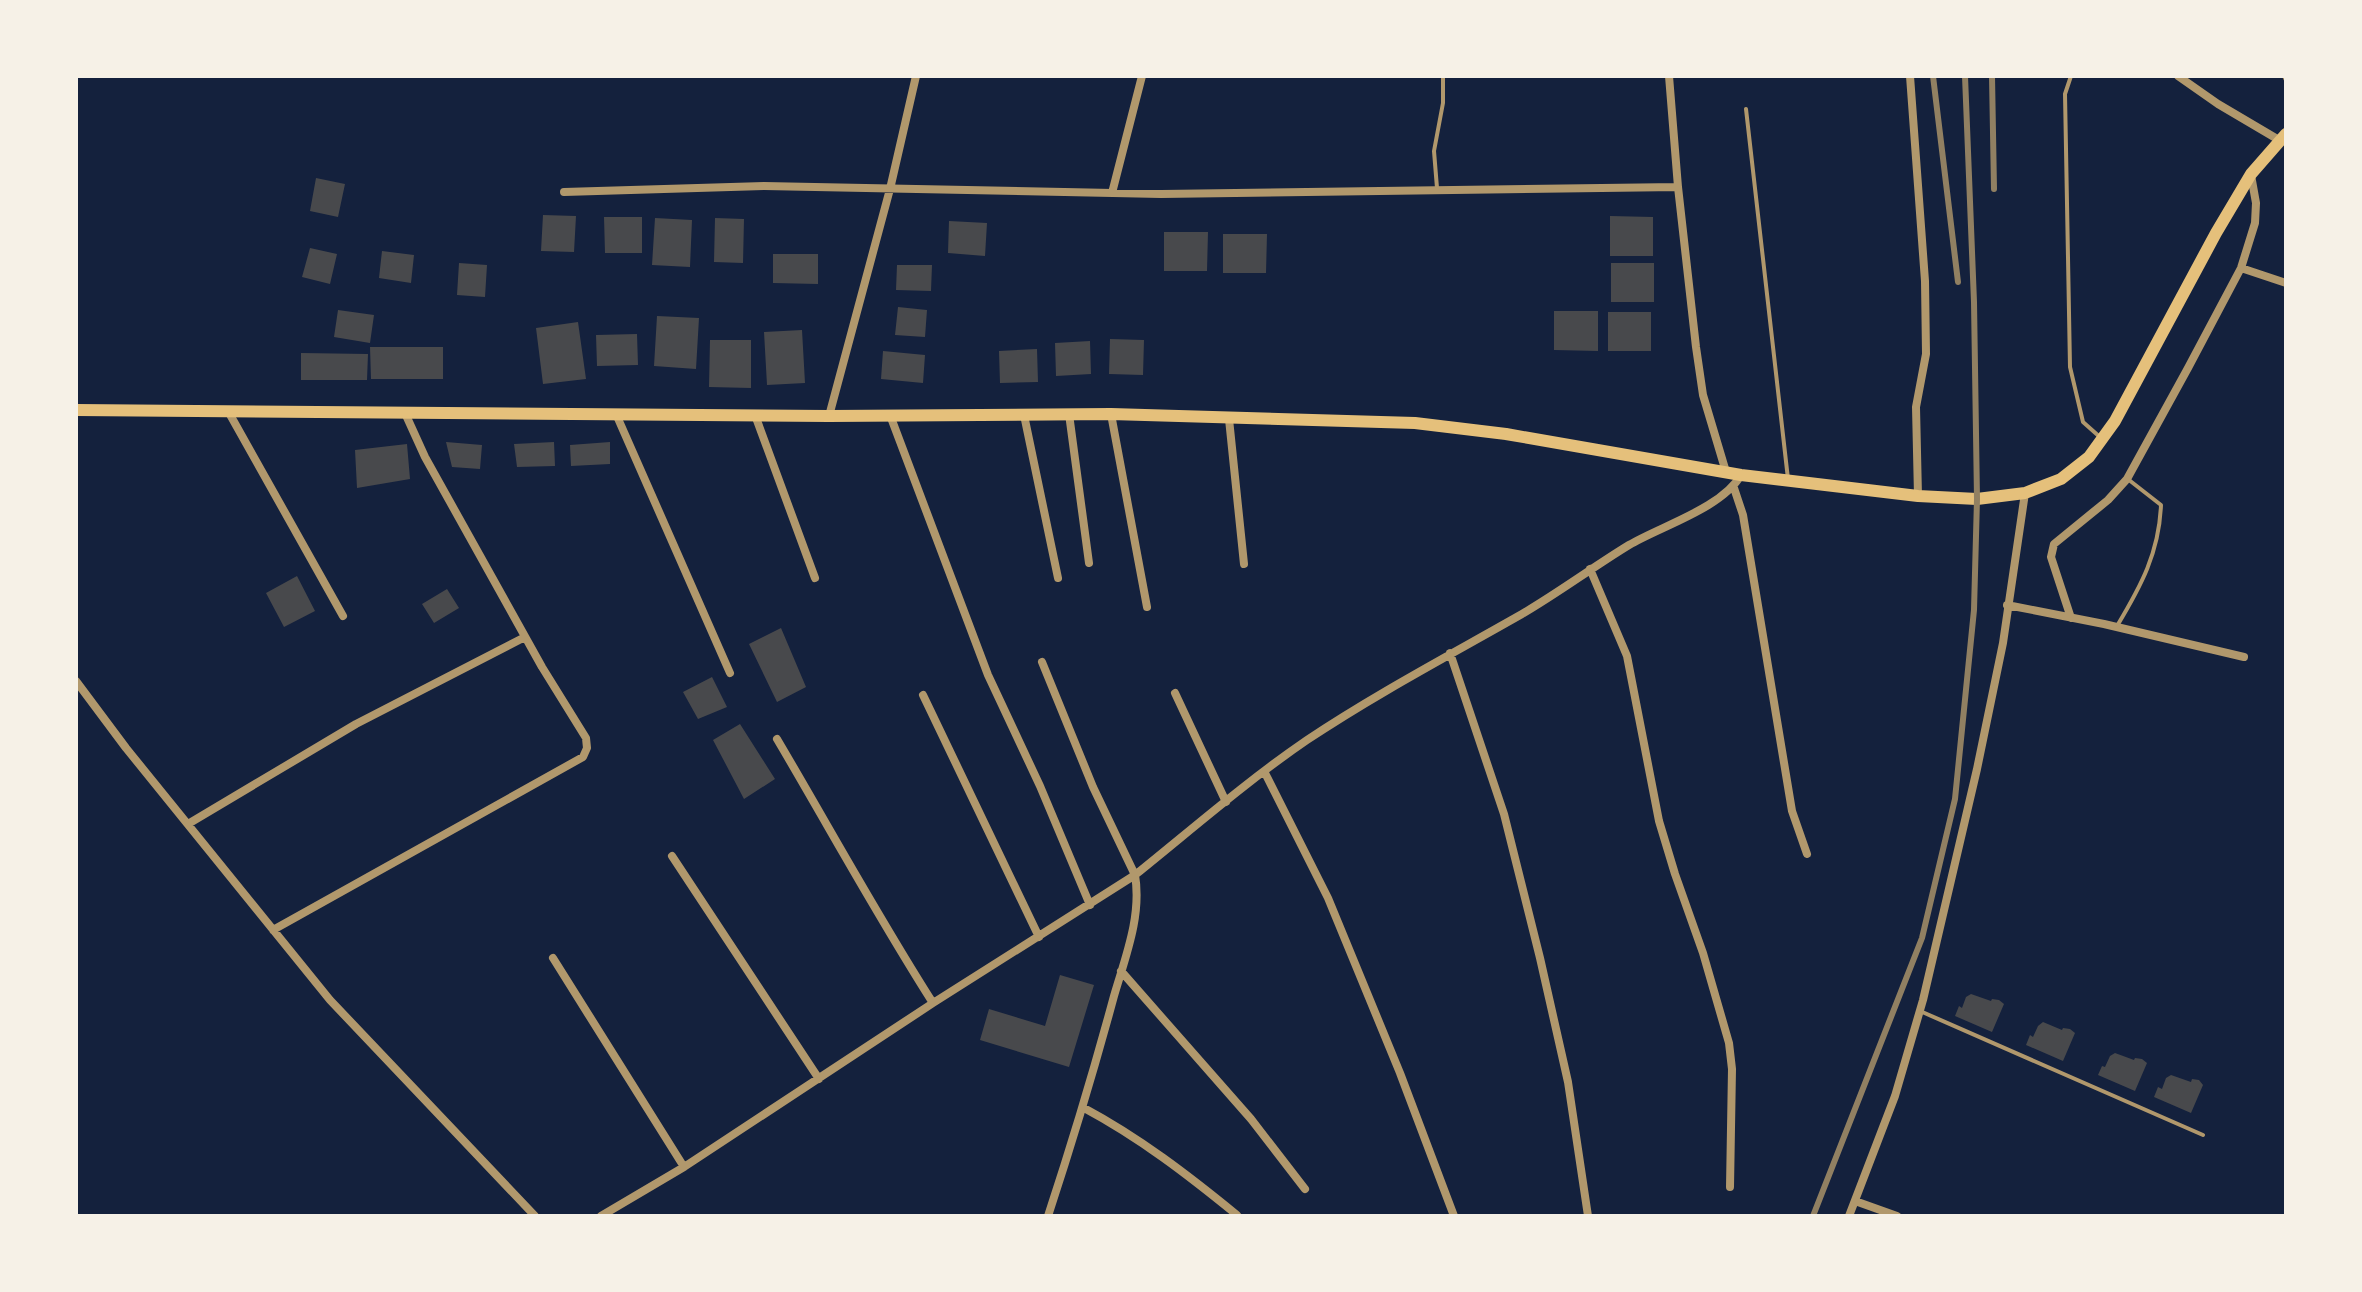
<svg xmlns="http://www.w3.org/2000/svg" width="2362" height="1292" viewBox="0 0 2362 1292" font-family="Roboto,sans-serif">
<rect width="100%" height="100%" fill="#14213d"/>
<path fill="#48494c" d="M316,178l29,6 -7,33 -28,-6z
M543,215l33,1 -2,36 -33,-1z
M1610,216l43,1v39h-43z
M604,217h38v36h-37z
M655,218l37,2 -2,47 -38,-2z
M715,218l29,1 -1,44 -29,-1z
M949,221l38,2 -2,33 -37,-3z
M1164,232h44l-1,39h-43z
M1223,234h44l-1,39h-43z
M310,248l27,6 -7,30 -28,-7z
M382,251l32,4 -3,28 -32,-5z
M773,254h45v30l-45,-1z
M459,263l28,2 -2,32 -28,-2z
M1611,263h43v39h-43z
M897,265h35l-1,26 -35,-1z
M898,307l29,3 -2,27 -30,-2z
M338,310l36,5 -4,28 -36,-6z
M1554,311h44v40l-44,-1z
M1608,312h43v39h-43z
M657,316l42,2 -3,51 -42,-3z
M578,322l8,57 -43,5 -7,-56z
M802,330l3,53 -38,2 -3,-53z
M637,334l1,31 -41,1 -1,-31z
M1110,339l34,1 -1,35 -34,-1z
M710,340h41v48l-42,-1z
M1090,341l1,33 -35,2 -1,-33z
M370,347h73v32h-72z
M1037,349l1,33 -38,1 -1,-32z
M883,351l42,4 -2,28 -42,-4z
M301,353l67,1 -1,26h-66z
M446,442l36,3 -2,24 -28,-2z
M554,442l1,24 -38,1 -3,-23z
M610,442v22l-39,2 -1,-21z
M407,444l3,35 -53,9 -2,-38z
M297,576l18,35 -31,16 -18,-34z
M447,589l12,19 -25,15 -12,-19z
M781,628l25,59 -29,15 -28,-58z
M712,677l15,30 -29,12 -15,-27z
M740,724l35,55 -31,20 -31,-59z
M1060,975l34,10 -25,82 -89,-27 9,-31 56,17z
M1971,994l20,7 1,-2 7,1 5,4 -12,28 -37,-16 4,-10 3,2 4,-11z
M2043,1022l19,8 1,-2 7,1 5,4 -12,28 -37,-16 4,-10 3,2 5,-11z
M2115,1053l19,7 1,-2 7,1 5,4 -12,28 -37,-16 4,-9 3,1 5,-11z
M2171,1075l20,7 1,-3 7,1 4,5 -12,28 -37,-16 4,-10 4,2 4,-11z"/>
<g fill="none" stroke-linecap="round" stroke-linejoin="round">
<path stroke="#b1986c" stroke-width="4" d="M2071,76l-6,18 5,273 13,55 18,16
M2284,76l2,4
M1746,109l42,370
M1437,188l-3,-37 9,-48v-27
M2117,626c24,-40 42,-73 44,-121l-32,-25
M1920,1011l283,124"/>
<path stroke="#b1986c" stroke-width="8" d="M1669,76l9,111 18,160 7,48 23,77
M1910,76l15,205 1,73 -10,53 2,89
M2178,76l40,28 61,36
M564,192l200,-6 397,8 517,-7
M1112,193l30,-117
M2241,268l45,15
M228,411l115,205
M616,414l114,259
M1069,414l20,149
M1111,414l36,193
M755,415l60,163
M890,415l98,260 52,111 50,119
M1024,415l34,163
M829,416l61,-227 26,-113
M1229,419l15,145
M1734,488l9,27 49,296 15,43
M1590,569l37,87 32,165 16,53 28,79 26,90 3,26 -2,118
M2007,605l97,19 140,33
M2071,618l-20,-61 3,-13 54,-44 19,-21 61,-111 53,-100 14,-45 1,-20 -5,-28
M1450,653l54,161 36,144 28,124 20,134
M76,681l50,67 204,252 205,216
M1175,693l51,109
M923,695l116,242
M777,739c52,88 101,178 156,264
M1264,771l64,127 72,175 54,143
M188,824l168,-100 169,-87
M672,856l147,223
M273,930l310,-173 4,-9 -1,-10 -44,-71 -117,-210 -20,-44
M553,958l131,209
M1121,971l130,148 54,70
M1084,1108c56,30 104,67 153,107
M1855,1201l42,15
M601,1216l83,-49 249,-164 202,-128 -42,-88 -51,-125
M1048,1216c24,-73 46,-146 66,-220 11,-38 28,-80 21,-121 56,-45 112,-94 172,-135 69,-46 143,-85 215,-126 36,-21 71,-47 107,-69 32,-19 93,-37 112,-70
M1849,1216l46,-120 28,-96 54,-231 26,-126 22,-150"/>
<path stroke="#e5c07b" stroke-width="12" d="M76,410l753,6 282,-2 304,9 91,11 235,41 177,21 59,3 48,-6 36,-14 28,-22 26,-36 101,-188 35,-59 35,-40"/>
<path stroke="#918062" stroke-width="6" d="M1933,76l25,206
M1992,76l2,113
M1813,1216l109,-278 33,-139 19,-189 3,-111 -3,-197 -9,-226"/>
</g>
<rect width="2362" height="1292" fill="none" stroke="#f6f1e7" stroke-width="156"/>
</svg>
